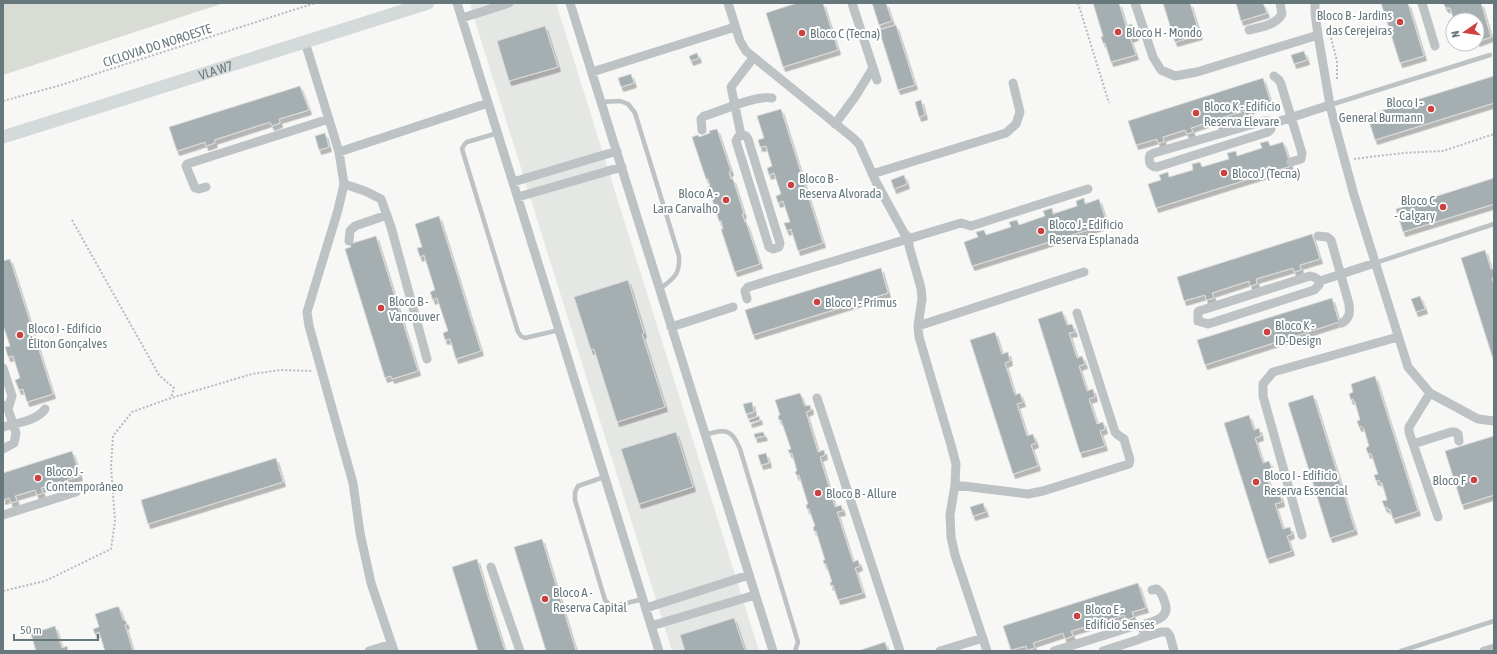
<svg xmlns="http://www.w3.org/2000/svg" width="1497" height="654" viewBox="0 0 1497 654" font-family="'Asap Condensed',sans-serif">
<defs>
<filter id="shadow"><feDropShadow dx="2.5" dy="4.5" stdDeviation="0" flood-color="#0004"/></filter>
</defs>
<rect width="100%" height="100%" fill="#f7f7f5"/>
<path fill="#e5e7e5" d="M477,3h79l203,648h-87l-202,-646z"/>
<path fill="#d9dcd5" d="M3,3h221l-221,72z"/>
<path fill="#a5afb1" stroke="#d9d9d8" filter="url(#shadow)" d="M797,3h26l15,47 -55,17 -17,-54z
M872,3h14l6,18 -13,4z
M1093,3h26l7,23 6,-2 4,12 -6,2 6,17 -25,7 -6,-19h-2l-2,-6 2,-1z
M1163,3h27l10,32 -25,7z
M1236,3h27l4,10 -26,8z
M1381,3h27l16,53 -24,7z
M1443,3h38l10,34 -14,5v-22h-24v13l-4,-12 5,-1 -4,-12h-4z
M896,25l19,60 -17,5 -19,-60z
M545,26l13,41 -49,14 -12,-40z
M1304,51l3,9 -13,4 -3,-9z
M697,53l2,5 -8,3 -2,-5z
M631,74l3,9 -13,4 -3,-9z
M1494,76v27l-119,37 -8,-25z
M1263,78l8,25 -21,6 1,5 -5,2 -2,-5 -23,7 2,5 -6,2 -2,-5 -24,8 2,4 -6,2 -2,-4 -22,7 1,5 -6,1 -1,-4 -21,6 -8,-24z
M300,86l9,24 -30,9 1,4 -8,3 -2,-4 -56,18 1,3 -9,3 -1,-4 -28,9 -8,-24z
M921,100l4,15 -6,2 -4,-15z
M781,109l42,134 -25,8 -7,-22 -4,2 -3,-8 6,-1 -7,-21 -5,2 -2,-7 5,-2 -7,-21 -5,2 -2,-7 5,-2 -6,-20 -6,1 -2,-7 6,-2 -7,-22z
M717,129l14,42 -2,1 2,7h2l11,35h-2l3,8h1l14,42 -25,8 -14,-43h2l-2,-8h-2l-11,-34 2,-1 -2,-7h-2l-14,-42 6,-2 1,2 11,-4 -1,-2z
M325,133l4,14 -10,3 -4,-14z
M1268,141l2,5 13,-4 8,24 -135,42 -8,-24 13,-4 -2,-5 9,-3 1,5 24,-7 -1,-6 8,-2 2,5 27,-8 -2,-6 9,-2 1,5 25,-8 -2,-5z
M904,175l3,9 -13,5 -3,-9z
M1494,178v26l-91,28 -7,-23z
M1084,198l1,6 14,-5 8,25 -135,42 -8,-24 14,-5 -2,-5 8,-2 2,5 25,-8 -2,-5 8,-2 2,5 26,-9 -2,-5 9,-3 1,6 24,-8 -1,-5z
M439,216l42,135 -25,8 -6,-20 -5,1 -2,-7 5,-2 -11,-33 -4,2 -3,-8 5,-2 -11,-35 -4,2 -3,-9 5,-1 -7,-23z
M1312,234l8,25 -20,6 1,5 -7,2 -1,-4 -37,11 1,5 -7,2 -1,-5 -37,12 2,5 -8,2 -1,-5 -21,6 -7,-24z
M376,236l42,135 -26,8 -1,-3 -6,2 -40,-129 6,-2 -1,-3z
M1485,250l6,19h3v8l-2,1 2,7v77l-33,-104z
M10,259l43,135 -26,8 -4,-13 -4,1 -4,-10 5,-2 -7,-22 -5,1 -3,-10 5,-1 -7,-21v-64z
M881,268l7,25 -135,42 -8,-25z
M628,280l16,53 -2,1 23,73 -48,15 -23,-73 -3,1 -17,-53z
M1420,296l5,13 -9,3 -5,-13z
M1332,298l7,24 -134,43 -8,-25z
M1062,311l5,14 5,-1 3,8 -6,1 8,25 5,-2 3,8 -6,2 8,25 6,-2 2,8 -6,2 8,25 6,-2 2,7 -5,2 5,15 -25,7 -42,-134z
M995,332l7,22 6,-2 2,9 -5,2 10,32 5,-2 3,9 -6,2 10,32 6,-2 3,9 -5,2 7,21 -25,8 -43,-134z
M1375,376l43,135 -25,8 -3,-10 -2,1 -1,-3 -2,1 -3,-7 5,-1 -5,-17h-2l-1,-3 -3,1 -2,-6 4,-1 -6,-18 -2,-3 -2,1 -2,-6 3,-2 -5,-17 -3,-3 -2,1 -2,-6 3,-1 -5,-18h-1l-1,-3 -2,1 -2,-6 4,-2 -2,-8z
M800,393l5,13 5,-1 1,5 -5,2 12,40 6,-2 1,5 -5,2 15,50 6,-2 2,6 -6,1 16,50 5,-2 2,6 -5,2 8,25 -25,7 -5,-15 -2,1 -1,-4h2l-6,-18h-2l-1,-4h2l-9,-29h-2l-1,-4 2,-1 -6,-17h-2l-1,-4 2,-1 -9,-29 -2,1 -2,-4 2,-1 -5,-18 -2,1 -2,-4 3,-1 -10,-29h-2l-1,-4 2,-1 -5,-15z
M1313,395l42,135 -25,8 -42,-135z
M752,402l2,10 -8,2 -3,-10z
M1249,415l5,15 5,-2 2,8 -6,2 8,25 6,-2 3,8 -7,2 8,25 7,-2 2,8 -7,2 8,25 7,-2 2,7 -5,2 5,15 -25,8 -43,-136z
M759,416l1,4 -10,3 -1,-3z
M676,432l17,55 -54,17 -18,-55z
M763,432l2,4 -10,2 -1,-4z
M1494,436v59l-32,10 -17,-54z
M72,451l8,25 -13,4 2,5 -6,2 -2,-6 -20,7 2,5 -6,2 -2,-5 -20,6 2,5 -6,2 -2,-5 -6,2v-27z
M766,453l3,10 -8,2 -3,-10z
M276,458l7,24 -135,42 -7,-24z
M983,503l3,9 -13,4 -3,-9z
M542,539l34,112h-30l-32,-104z
M477,559l12,41 16,51h-27l-14,-45 -12,-39z
M1138,583l8,25 -14,4 2,5 -8,3 -2,-5 -15,5 1,5 -7,2 -1,-5 -31,9 2,5 -8,3 -2,-6 -30,10 2,5 -8,2 -1,-4 -15,4 -8,-24z
M116,607h3l4,13h2l2,4 -2,1 8,26h-28l-6,-19 -4,2 -2,-5 6,-2 -4,-13z
M734,618l11,33h-60l-5,-16z
M55,626l7,22 5,-2 1,5h-32l-5,-17z
M885,642l3,9h-30z"/>
<g fill="none" stroke-linecap="round" stroke-linejoin="round">
<path stroke="#b7bbbc" stroke-width="2" stroke-dasharray="2 2" stroke-linecap="butt" d="M1078,3l31,100
M1329,30l8,31v18
M3,101l58,-16 254,-82
M1354,159l49,-6 40,-2 51,-17
M72,220l87,155 15,13 -3,10
M3,591l42,-10 66,-32 4,-28 -4,-55 2,-30 19,-24 39,-14 81,-24 29,-4 32,1"/>
<path stroke="#bdc2c4" stroke-width="4.5" d="M601,102l19,-1 8,3 7,9 44,143c1,19 -5,22 -19,33
M1330,105l160,-50
M498,133l-31,9 -3,3 -2,4 56,183 3,4 4,2 34,-8
M1375,263l119,-39
M705,435c20,-7 27,-6 35,14l58,193 -3,9
M604,477l-26,9 -3,6v8l30,100 5,5 5,1 28,-7
M1401,651l93,-30"/>
<path stroke="#bdc2c4" stroke-width="9" d="M457,3l202,648
M570,3l203,648
M728,3l12,38 6,10 107,87 6,6 17,38 28,51 5,5v8l12,42 1,11 -4,27 1,11 32,108 5,19 -1,21 -5,30 1,22 4,18 32,96
M852,3l25,77
M1135,3l18,54 8,13 14,6 22,-4 121,-37
M1315,3v10l3,22 12,70 5,20 19,70 54,172 22,26 48,26 16,2
M1422,3l13,43
M462,18l47,-15
M1249,30c12,-3 27,-5 33,-16l-2,-11
M305,42l34,110 5,32 -6,26 -31,102 2,14 44,157 7,50 11,50 23,68
M592,72l143,-45
M1274,76l5,4 2,4 21,69 -1,6 -10,3
M1264,121h4l3,3v5l-3,3 -111,35c-7,0 -9,-5 -7,-12l4,-2z
M835,124l20,-27 18,-29
M1271,124l59,-19
M702,130l-1,-11 3,-3c17,-5 52,-21 68,-18
M741,135l5,1 2,3 32,104 -1,4 -6,2 -4,-2 -33,-106 2,-4z
M741,135l-10,-48 22,-29
M339,152l149,-49
M872,174l134,-41 10,-9 4,-12 -7,-29
M513,182l104,-31
M344,184l21,7 16,8 10,28 36,132
M206,187l-7,2 -4,-1 -9,-22 1,-2 142,-45
M518,197l104,-30
M1318,236l9,1 4,3 18,64c1,9 1,14 -7,19
M349,241l1,-10 5,-5 32,-11
M1310,276l4,1 6,4 -1,4 -5,5 -106,34 -10,-3v-9l1,-1z
M1320,281l55,-18
M747,299l-2,-8 3,-4 213,-64 10,3 117,-37
M918,326l166,-54
M671,327l62,-20
M3,368l9,28 -4,13
M1430,393l-21,34v5l29,85
M817,398l83,253
M3,405l5,4 8,24 -2,10 -11,6
M3,427c13,-4 34,-6 42,-18
M1413,444l38,-12h4l3,2 1,7
M955,485l73,9 15,-3 86,-27 1,-4 -6,-21 -6,-4 -3,-3 -38,-119
M3,515l73,-23
M1302,535l-39,-139v-12l10,-12 125,-35
M491,567l29,84
M646,608l103,-33
M651,626l104,-31
M1138,626c12,-4 33,-6 27,-23 -2,-6 -3,-10 -8,-14l-5,1
M1142,638l19,-6h6l3,4 4,15
M369,651l23,-7
M940,651l43,-13
M1054,651l80,-25 7,1 3,4v4l-4,4 -37,12
M1484,651l10,-3"/>
<path stroke="#d4d9da" stroke-width="13" id="s1" d="M3,137l425,-134"/>
</g>
<g fill="#cd4140" stroke="#fff" stroke-width="1.5">
<circle cx="1400" cy="22" r="4"/>
<circle cx="1118" cy="32" r="4"/>
<circle cx="802" cy="33" r="4"/>
<circle cx="1431" cy="109" r="4"/>
<circle cx="1196" cy="113" r="4"/>
<circle cx="1224" cy="173" r="4"/>
<circle cx="791" cy="185" r="4"/>
<circle cx="726" cy="200" r="4"/>
<circle cx="1443" cy="207" r="4"/>
<circle cx="1041" cy="231" r="4"/>
<circle cx="817" cy="302" r="4"/>
<circle cx="381" cy="308" r="4"/>
<circle cx="1267" cy="332" r="4"/>
<circle cx="20" cy="335" r="4"/>
<circle cx="38" cy="478" r="4"/>
<circle cx="1474" cy="480" r="4"/>
<circle cx="1256" cy="482" r="4"/>
<circle cx="818" cy="493" r="4"/>
<circle cx="545" cy="599" r="4"/>
<circle cx="1077" cy="616" r="4"/>
</g>
<g text-anchor="middle" stroke-width="4" stroke-linejoin="round" paint-order="stroke">
<g font-size="13" fill="#66787c" stroke="#fff" text-anchor="start">
<text x="1392" y="20" text-anchor="end">Bloco B - Jardins<tspan x="1392" dy="15">das Cerejeiras</tspan></text>
<text x="1126" y="37">Bloco H - Mondo</text>
<text x="810" y="38">Bloco C (Tecna)</text>
<text x="1423" y="107" text-anchor="end">Bloco I -<tspan x="1423" dy="15">General Burmann</tspan></text>
<text x="1204" y="111">Bloco K - Edifício<tspan x="1204" dy="15">Reserva Elevare</tspan></text>
<text x="1232" y="178">Bloco J (Tecna)</text>
<text x="799" y="183">Bloco B -<tspan x="799" dy="15">Reserva Alvorada</tspan></text>
<text x="718" y="198" text-anchor="end">Bloco A -<tspan x="718" dy="15">Lara Carvalho</tspan></text>
<text x="1435" y="205" text-anchor="end">Bloco C<tspan x="1435" dy="15">- Calgary</tspan></text>
<text x="1049" y="229">Bloco J - Edifício<tspan x="1049" dy="15">Reserva Esplanada</tspan></text>
<text x="389" y="306">Bloco B -<tspan x="389" dy="15">Vancouver</tspan></text>
<text x="825" y="307">Bloco I - Primus</text>
<text x="1275" y="330">Bloco K -<tspan x="1275" dy="15">ID-Design</tspan></text>
<text x="28" y="333">Bloco I - Edifício<tspan x="28" dy="15">Éliton Gonçalves</tspan></text>
<text x="46" y="476">Bloco J -<tspan x="46" dy="15">Contemporâneo</tspan></text>
<text x="1264" y="480">Bloco I - Edifício<tspan x="1264" dy="15">Reserva Essencial</tspan></text>
<text x="1466" y="485" text-anchor="end">Bloco F</text>
<text x="826" y="498">Bloco B - Allure</text>
<text x="553" y="597">Bloco A -<tspan x="553" dy="15">Reserva Capital</tspan></text>
<text x="1085" y="614">Bloco E -<tspan x="1085" dy="15">Edifício Senses</tspan></text>
</g>
<g font-size="13" fill="#66787c" stroke="#fff">
<text transform="translate(157 45) rotate(-18)" y="5">CICLOVIA DO NOROESTE</text>
<text dy="5" stroke="none"><textPath href="#s1" startOffset="223">VLA W7</textPath></text>
</g>
</g>
<rect width="1497" height="654" fill="none" stroke="#66787c" stroke-width="8"/>
<g transform="translate(1465 32) rotate(257)"><circle r="19" fill="#ffffff" stroke="#c2c9cb"/>
<path d="M0-3L7 15L0 10L-7 15Z" fill="#cd4140"/>
<text y="-6" font-size="11" font-weight="bold" text-anchor="middle" fill="#66787c">N</text>
</g>
<path d="M14 634v6h84v-6" fill="none" stroke="#66787c" stroke-width="2"/>
<text x="20" y="634" font-size="12" fill="#66787c" stroke="#ffffff" stroke-width="3" paint-order="stroke">50 m</text>
</svg>
